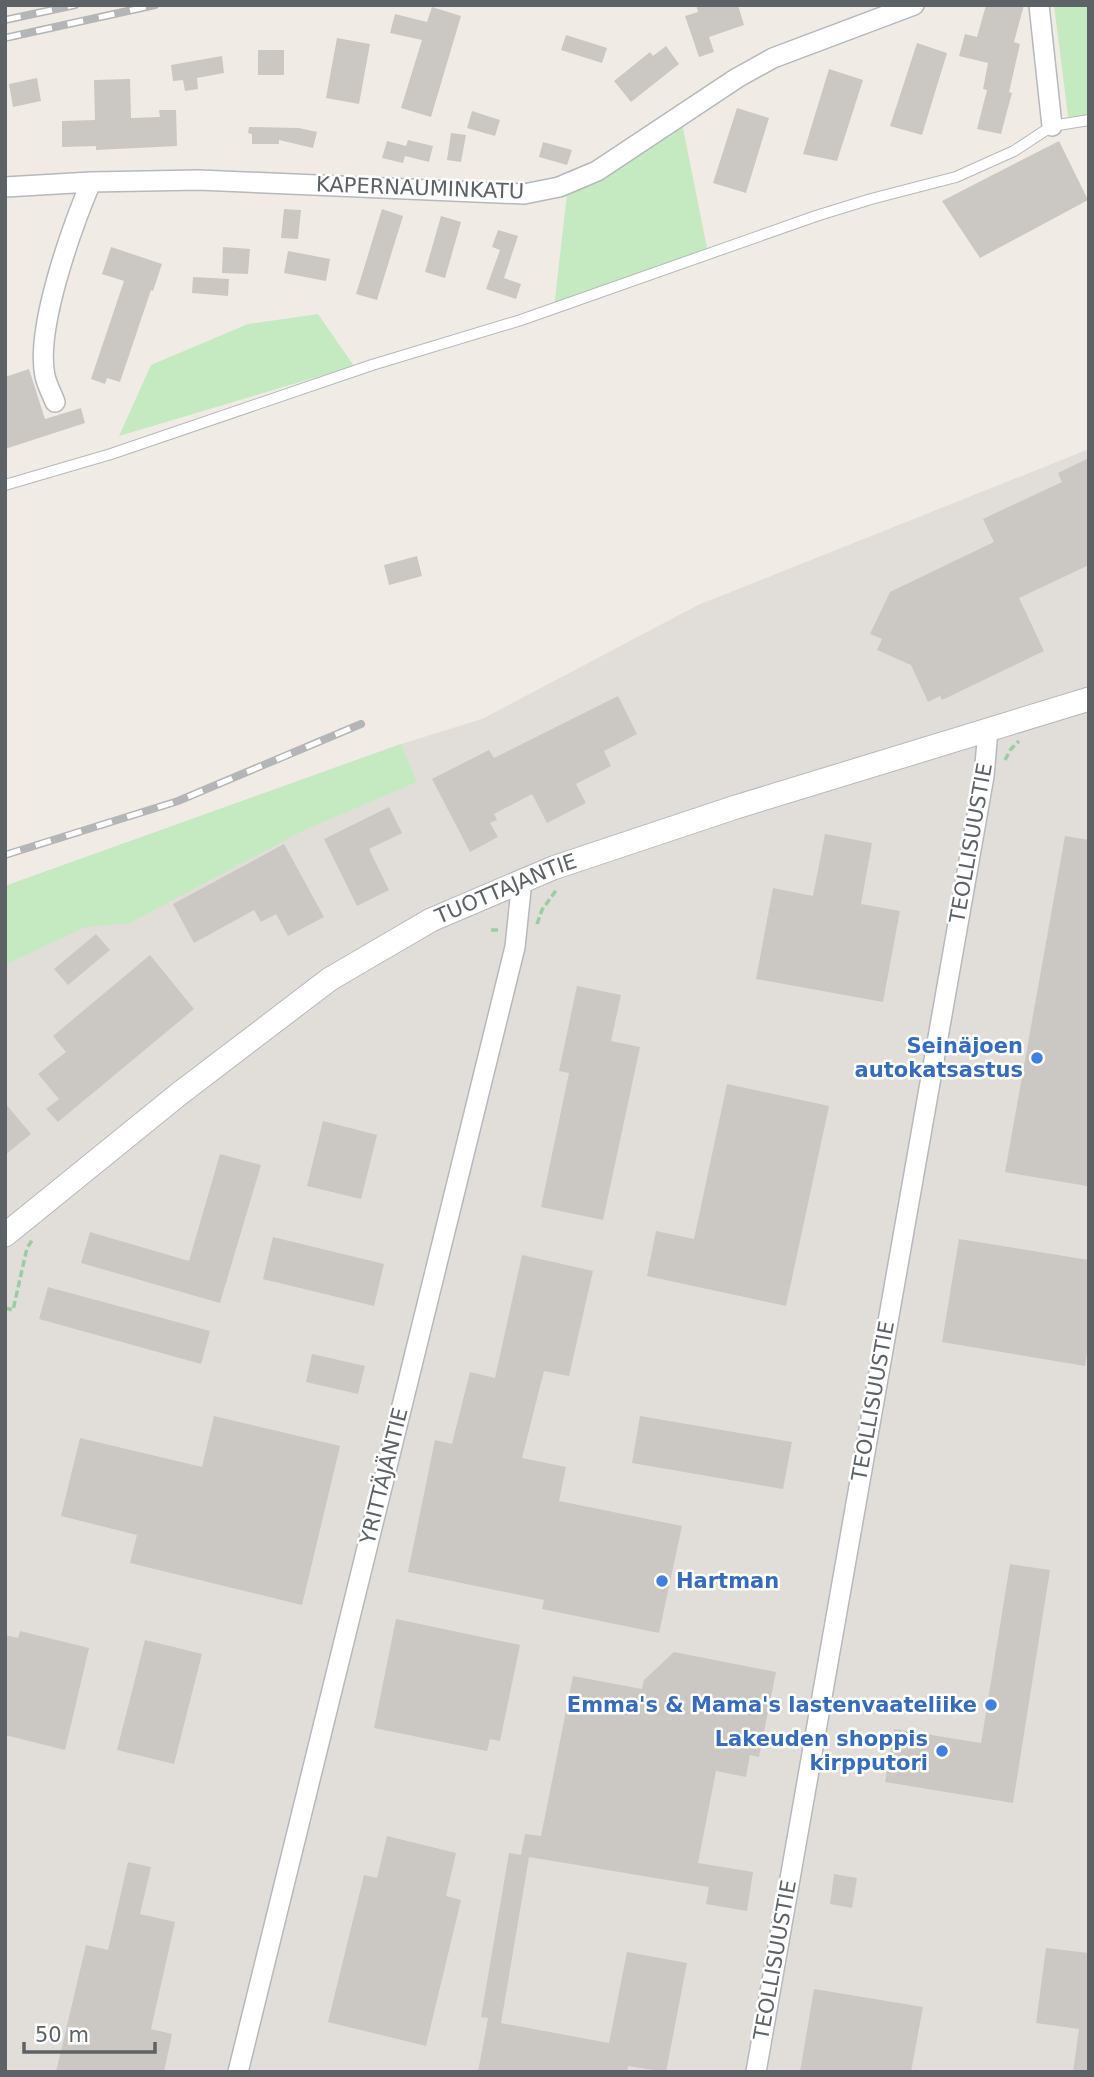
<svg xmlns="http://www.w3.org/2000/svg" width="1094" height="2077" viewBox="0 0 1094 2077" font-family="'DejaVu Sans',sans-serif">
<rect width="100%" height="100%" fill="#f0ece5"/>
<path fill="#e1ded9" d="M1089,449v1623h-1084v-1186l396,-142 81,-25 216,-114z"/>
<path fill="#c5e9c0" d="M1054,5h35v112l-20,7z
M682,123l26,130 -154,55 13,-114 36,-17z
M318,314l36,52 -235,70 32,-71 97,-41z
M401,744l16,38 -115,49 -172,92 -45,4 -80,38v-79z"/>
<path fill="#cbc7c2" d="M696,5h42l6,20 -35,12 5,15 -15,5 -14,-41 13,-4z
M986,5h38l-10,37 6,2 -11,48 3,1 -11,41 -24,-5 10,-39 -4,-1 5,-26 -29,-7 6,-22 12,3z
M432,7l29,9 -30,101 -30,-9 21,-68 -32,-7 5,-19 32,8z
M566,35l41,13 -5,15 -41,-13z
M337,38l33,6 -11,60 -33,-6z
M917,43l30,10 -25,82 -32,-9z
M666,46l13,18 -48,38 -17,-21 36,-29 3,4z
M258,50h26v25h-26z
M222,56l2,17 -27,5 1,11 -13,2 -2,-11 -10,1 -2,-16z
M829,69l34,11 -26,81 -34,-7z
M37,78l4,23 -28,6 -4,-23z
M130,79l1,39 29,-1 -1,-7h17l1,36 -81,4v-4l-34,1v-26l33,-1 -1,-40z
M737,108l32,10 -23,75 -33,-10z
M472,111l28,9 -5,16 -28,-8z
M249,127l50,1 18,4 -4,16 -34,-8v4h-27v-10l-4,-1z
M451,133l15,2 -5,27 -14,-2z
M408,140l25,6 -4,16 -24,-6 -2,7 -21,-5 5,-17 19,5z
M1059,141l29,59 -108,58 -38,-57z
M543,142l29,8 -5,15 -28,-8z
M284,209l17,1 -3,29 -17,-1z
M382,209l21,7 -26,84 -21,-6z
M441,216l20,6 -16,56 -20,-6z
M498,230l20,6 -14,42 17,6 -5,15 -30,-10 14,-39 -8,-3z
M111,247l51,17 -9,27 -2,-1 -31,92 -13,-4 -2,6 -14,-5 33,-98 -22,-7z
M223,247l27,2 -2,25 -26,-1z
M288,251l42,8 -4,22 -42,-8z
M193,277l36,2 -1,17 -36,-3z
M29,369l16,50 36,-11 4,15 -80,26v-72z
M1089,458v107l-70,33 25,53 -102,49 -2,-4 -12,6 -17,-37 -34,-15 5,-11 -12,-5 20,-42 104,-50 -11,-23 79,-37 -4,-9z
M417,556l5,20 -33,9 -5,-20z
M618,696l19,38 -33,17 7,15 -35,18 10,19 -39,20 -15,-29 -38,20 3,6 -7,3 8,14 -28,15 -38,-73 57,-29 5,8z
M389,807l13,26 -33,16 20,41 -32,16 -33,-67z
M825,834l47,9 -11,61 39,7 -17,91 -127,-23 17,-91 40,8z
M1065,836l24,4 -2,346 -82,-14z
M284,844l40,73 -36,19 -12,-22 -15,8 -7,-12 -60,33 -21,-39z
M96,934l14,16 -42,35 -14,-16z
M150,955l44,54 -136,113 -12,-13 13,-10 -21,-25 28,-22 -13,-16z
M577,986l44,9 -10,46 29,6 -37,173 -62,-13 28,-134 -10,-2z
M727,1084l102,22 -43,200 -139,-30 9,-45 38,8z
M5,1103l26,31 -26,21z
M323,1121l54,14 -16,64 -54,-13z
M220,1154l41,11 -41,138 -139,-40 9,-31 99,29z
M273,1237l111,27 -10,42 -111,-27z
M959,1239l130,21v81l-4,25 -143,-24z
M522,1255l71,16 -24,105 -25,-5 -22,87 44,9 -7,34 123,25 -23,107 -117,-24 2,-9 -136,-28 27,-132 17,4 18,-72 25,6z
M48,1287l162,44 -9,33 -162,-45z
M312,1354l53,12 -7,28 -52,-12z
M214,1416l126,30 -38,159 -172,-42 7,-28 -76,-19 19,-78 122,29z
M640,1416l152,26 -9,47 -151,-26z
M1010,1564l40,6 -37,233 -128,-21 9,-53 87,14z
M396,1619l124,26 -20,96 -10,-2 -3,12 -113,-23z
M20,1631l69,17 -24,102 -60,-15v-100l13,3z
M145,1640l57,14 -28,110 -57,-14z
M674,1652l102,20 -17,85 -9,-2 -4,22 -30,-6 -18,92 55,9 -6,39 -41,-7 3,-17 -180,-30 -28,166 108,20 18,-91 60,11 -21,109 -38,-6 -1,6h-149l10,-54 -7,-1 28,-164 12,2 4,-21 16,2 32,-160 69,13 2,-9z
M387,1836l69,17 -10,43 15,4 -35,146 -98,-24 36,-147 13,3z
M128,1862l23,5 -11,47 35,8 -24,107 21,5 -8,38h-108l30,-127 22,5z
M834,1874l23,4 -5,30 -22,-4z
M1046,1948l43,5v119h-16l6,-43 -43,-6z
M814,1989l109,18 -12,65h-111z"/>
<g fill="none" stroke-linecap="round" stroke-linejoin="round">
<defs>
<path id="service" d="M5,485l106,-31 261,-89 149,-45 295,-104 55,-17 85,-22 58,-26 38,-25 37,-6"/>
<path id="minor" d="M1039,5l13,121
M5,187l86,-5 108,-2 325,14 35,-7 38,-16 140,-93 36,-20 141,-53
M55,402c-3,-8 -8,-17 -10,-26 -10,-47 27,-149 46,-194
M238,2072l277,-1125 7,-67
M756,2072l228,-1296 4,-46"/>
<g id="tertiary">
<path id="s1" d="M5,1235l174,-141 151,-115 101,-59 122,-52 183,-61 353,-108"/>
</g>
</defs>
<use href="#service" stroke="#b5b9bc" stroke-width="12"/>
<use href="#minor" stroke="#b5b9bc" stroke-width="22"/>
<use href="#tertiary" stroke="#b5b9bc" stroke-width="25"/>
<path stroke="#9bcca2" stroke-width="3.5" stroke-dasharray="7 3.5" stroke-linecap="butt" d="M1005,760l6,-11 8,-8
M537,924l5,-14 15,-21
M491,930h8
M5,1308l8,2 14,-62 6,-9"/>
<use href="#service" stroke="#fff" stroke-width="10"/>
<use href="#minor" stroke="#fff" stroke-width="19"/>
<use href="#tertiary" stroke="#fff" stroke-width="23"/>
<defs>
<path id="rail" d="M5,20l70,-15
M5,38l150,-33
M5,855l173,-54 183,-77"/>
</defs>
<use href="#rail" stroke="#b4b5b6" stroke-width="8"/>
<use href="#rail" stroke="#fff" stroke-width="5" stroke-dasharray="16" stroke-linecap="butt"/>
</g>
<g fill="#3f7fe0" stroke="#fff" stroke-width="2.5">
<circle cx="1037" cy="1058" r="7"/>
<circle cx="662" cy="1581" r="7"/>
<circle cx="991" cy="1705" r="7"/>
<circle cx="942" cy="1751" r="7"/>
</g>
<g text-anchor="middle" stroke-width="5" stroke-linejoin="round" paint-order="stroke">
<g font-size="21" fill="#5d6266" stroke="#fff">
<text transform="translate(420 188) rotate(2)" y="7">KAPERNAUMINKATU</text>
<text transform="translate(971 843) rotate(-80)" y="7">TEOLLISUUSTIE</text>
<text dy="7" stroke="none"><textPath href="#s1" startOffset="612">TUOTTAJANTIE</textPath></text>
<text transform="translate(873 1401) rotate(-80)" y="7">TEOLLISUUSTIE</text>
<text transform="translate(384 1476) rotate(-76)" y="7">YRITTÄJÄNTIE</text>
<text transform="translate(775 1960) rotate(-80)" y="7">TEOLLISUUSTIE</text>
</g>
<g font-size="21" font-weight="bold" fill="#366cbe" stroke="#fff" text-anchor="end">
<text x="1023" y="1053">Seinäjoen<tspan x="1023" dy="24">autokatsastus</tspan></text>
<text x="676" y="1588" text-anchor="start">Hartman</text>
<text x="977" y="1712">Emma's &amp; Mama's lastenvaateliike</text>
<text x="928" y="1746">Lakeuden shoppis<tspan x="928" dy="24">kirpputori</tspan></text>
</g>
</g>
<rect width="1094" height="2077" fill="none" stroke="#5d6266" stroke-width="14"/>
<path d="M24 2042v10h131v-10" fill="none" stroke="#5d6266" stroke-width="3.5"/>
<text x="35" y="2042" font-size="21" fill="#5d6266" stroke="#ffffff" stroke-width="5" paint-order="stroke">50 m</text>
</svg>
